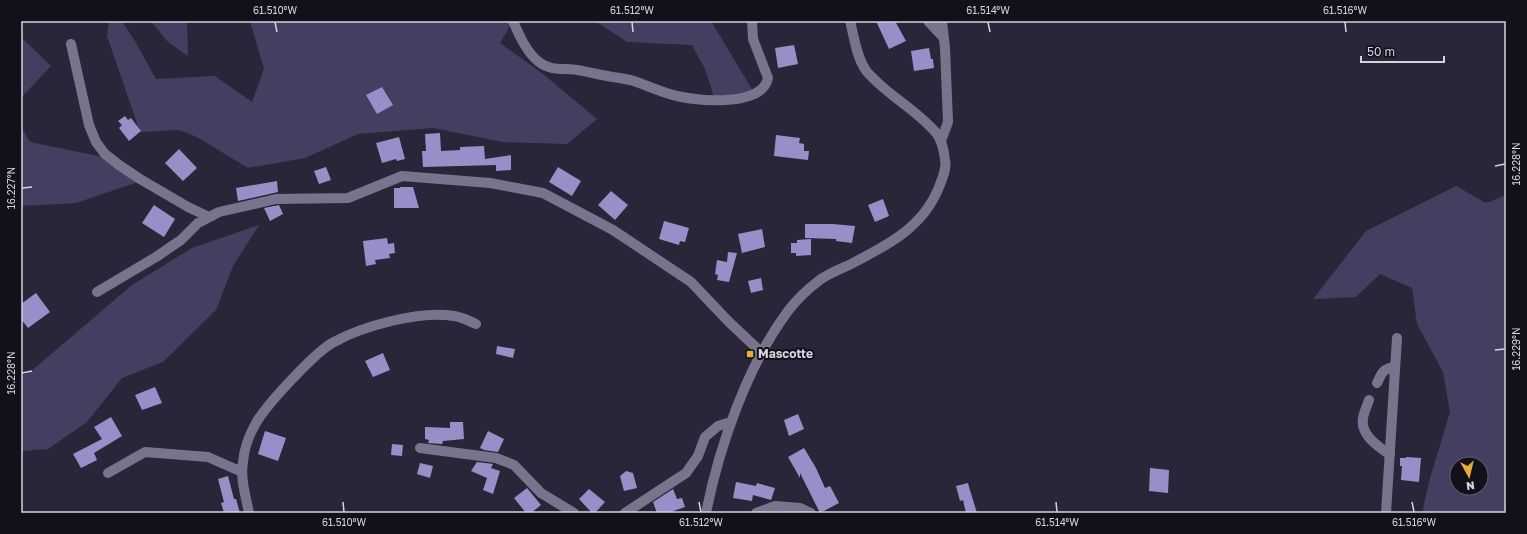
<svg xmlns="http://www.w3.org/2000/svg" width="1527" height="534" viewBox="0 0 1527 534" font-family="'Golos Text',sans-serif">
<rect width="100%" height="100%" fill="#29263a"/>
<path fill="#443e60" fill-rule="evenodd" d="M109,21h13l14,22 20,36 59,-3 37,26 12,-33 -14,-48h263l-13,22 43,31 54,45 -30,25 -64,-2 -70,-14 -75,6 -53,24 -57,10 -51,-31 -18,-7 -39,2 -33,-96z
M151,21h36l1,35 -20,-14z
M595,21h116l42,70 -39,6 -9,-28 -13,-24 -65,-3z
M21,37l30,29 -30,32z
M21,127l9,15 73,15 35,25 -62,21 -55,3z
M1456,186l30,17 20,-8v318h-84l8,-35 20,-66 -7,-40 -26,-48 -5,-36 -32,-14 -24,23 -43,2 53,-68zM1457,464h24v24h-24z
M259,225l-26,41 -17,44 -53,52 -41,16 -35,44 -39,27 -27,2v-76l8,-2 103,-88 60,-37z"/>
<path fill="#998fc8" d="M876,21h19l11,20 -17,8z
M794,45l4,19 -20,4 -3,-20z
M929,48l2,11h2l1,9 -20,3 -3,-20z
M382,87l11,18 -16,9 -11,-19z
M125,116l3,4 3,-2 10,13 -12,10 -10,-13 3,-3 -4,-4z
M440,133l1,18 19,-1v-3l24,-1 1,13 26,-4v15l-15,1v-6l-73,2 -1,-16h4l-1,-17z
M776,135l24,3 -1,5 5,1v7h5l-1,9 -34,-4z
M399,137l6,22 -8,2 -1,-2 -14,4 -6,-20z
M179,149l18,19 -14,13 -18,-18z
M326,167l5,13 -12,4 -5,-13z
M558,167l23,14 -9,15 -23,-14z
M277,181l1,11 -40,9 -2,-13z
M400,187h13l6,21h-25v-20h6z
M611,191l17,14 -13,15 -17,-15z
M883,199l6,17 -14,6 -7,-17z
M154,205l21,14 -11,18 -22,-14z
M279,205l4,9 -13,7 -6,-13z
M664,221l25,7 -4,14 -5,-1 -1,4 -20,-6z
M805,224h28l22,2 -3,17 -16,-2v-2l-31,-1z
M762,229l3,18 -23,6 -4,-19z
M387,238l1,6 6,-1 1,10 -6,1 1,4 -15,2 1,4 -10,2 -3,-25z
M811,239v16l-15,1v-3h-5v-10h6v-3z
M728,252l9,1 -8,29 -12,-2 1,-5 -3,-1 2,-14 10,2z
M761,278l2,12 -12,3 -3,-12z
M36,293l14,19 -22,16 -7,-9v-15z
M497,346l18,3 -2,9 -17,-4z
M383,353l7,17 -17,7 -8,-16z
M155,387l7,16 -20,7 -7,-15z
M798,414l6,15 -15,7 -5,-16z
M111,417l11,19 -28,17 3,7 -16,8 -8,-14 29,-15 -8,-12z
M450,422h13l1,17 -21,2 -1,3 -14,-1 1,-3 -4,-1v-12l25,1z
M265,431l21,7 -8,23 -20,-7z
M488,431l16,8 -6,13 -14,-2 -4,-2z
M392,444l11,1 -1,11 -11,-1z
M804,448l12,20 9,20 5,-2 9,17 -19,10 -20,-40v5l-12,-21z
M1406,457l15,1 -2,24 -18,-2 1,-14h-2v-8h6z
M477,462l16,2 -2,4 9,3 -7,23 -10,-4 4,-12 -16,-7z
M420,463l13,3 -3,12 -13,-4z
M1150,468l19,2 -1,23 -19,-2z
M626,471l7,2 4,15 -13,3 -4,-15z
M228,476l6,23h2l4,14h-16l-3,-10 3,-1 -6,-23z
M736,482l20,4 1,-3 18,5 -4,12 -18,-5 -1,6 -19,-3z
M968,483l1,4 8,26h-11l-3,-13 -3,1 -4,-15z
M527,488l14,17 -10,8h-5l-12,-15z
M589,489l16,13 -10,11h-3l-13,-14z
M673,489l4,10 5,-1 3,9 -17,6h-11l-4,-11z"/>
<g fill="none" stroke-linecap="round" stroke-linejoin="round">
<path stroke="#78748d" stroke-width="10" d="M513,21c6,14 14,32 26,41 11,9 25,6 38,8 12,2 24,5 36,7 7,1 14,2 21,4 14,5 29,12 43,15 22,5 85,11 91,-18l-15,-39 -1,-18
M928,21l16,17
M71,44l18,81 7,17 9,12 14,11 21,14 48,28 21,10
M941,141l7,-19 -3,-74 -3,-27
M97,292l59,-35 25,-17 17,-17 21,-11 57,-13 72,-1 54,-22 88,7 53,10 70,37 78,52 37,39 34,32
M1377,383c5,-10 5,-14 18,-16
M1369,400c-2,6 -5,12 -6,18 -3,17 15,28 27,37
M420,448l76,10 18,7 27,28 33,20
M108,473l37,-21 63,5 34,15
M249,513c-3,-16 -9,-35 -6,-51 1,-12 6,-27 12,-37 9,-18 61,-74 79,-83 29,-16 87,-32 120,-26 8,1 15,5 22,8
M625,513l61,-40 12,-17 7,-19 13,-11 13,-4
M706,513c13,-66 41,-147 82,-202 9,-12 21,-23 33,-32 9,-6 19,-10 28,-14 37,-19 74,-37 90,-78 3,-8 8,-18 6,-27 -1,-9 -3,-19 -8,-26 -17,-21 -43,-35 -62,-54 -3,-3 -8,-7 -10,-11 -9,-14 -11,-33 -15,-48
M756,513l19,-7 25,2 11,5
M1386,513l11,-175"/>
</g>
<path fill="none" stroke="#d4d2e0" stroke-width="1.5" d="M275,22l2,10M632,22l1,10M988,22l2,10M1345,22l1,10M1495,166l10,-2M22,188l10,-1M1495,350l10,-1M22,373l10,-2M343,502l1,10M699,502l2,10M1056,502l1,10M1412,502l2,10"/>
<rect fill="#e5ad35" stroke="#12101a" stroke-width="1.5" x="746" y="350" width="8" height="8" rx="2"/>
<g text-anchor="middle" stroke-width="4" stroke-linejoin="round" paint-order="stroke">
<g font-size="12" font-weight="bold" fill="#d4d2e0" stroke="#12101a" text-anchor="start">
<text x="758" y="358">Mascotte</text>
</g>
</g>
<rect width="1527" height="534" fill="none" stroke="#12101a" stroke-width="44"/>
<g transform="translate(1469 476) rotate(172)"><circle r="19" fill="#12101a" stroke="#605e69"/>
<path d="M0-3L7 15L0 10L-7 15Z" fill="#e5ad35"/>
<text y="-6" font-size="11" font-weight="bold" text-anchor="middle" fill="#d4d2e0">N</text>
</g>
<path d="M1361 56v6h83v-6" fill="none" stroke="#d4d2e0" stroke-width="2"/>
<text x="1367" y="56" font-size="12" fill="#d4d2e0" stroke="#12101a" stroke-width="3" paint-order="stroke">50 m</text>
<rect x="22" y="22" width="1483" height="490" fill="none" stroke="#d4d2e0" stroke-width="1.5"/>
<g font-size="10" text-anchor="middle" fill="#d4d2e0">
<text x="275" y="14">61.510°W</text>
<text x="632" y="14">61.512°W</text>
<text x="988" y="14">61.514°W</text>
<text x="1345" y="14">61.516°W</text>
<text transform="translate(1516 164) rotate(-90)" y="4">16.228°N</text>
<text transform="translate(11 188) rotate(-90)" y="4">16.227°N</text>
<text transform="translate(1516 349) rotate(-90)" y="4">16.229°N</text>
<text transform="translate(11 373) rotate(-90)" y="4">16.228°N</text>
<text x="344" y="526">61.510°W</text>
<text x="701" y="526">61.512°W</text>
<text x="1057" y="526">61.514°W</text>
<text x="1414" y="526">61.516°W</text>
</g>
</svg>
